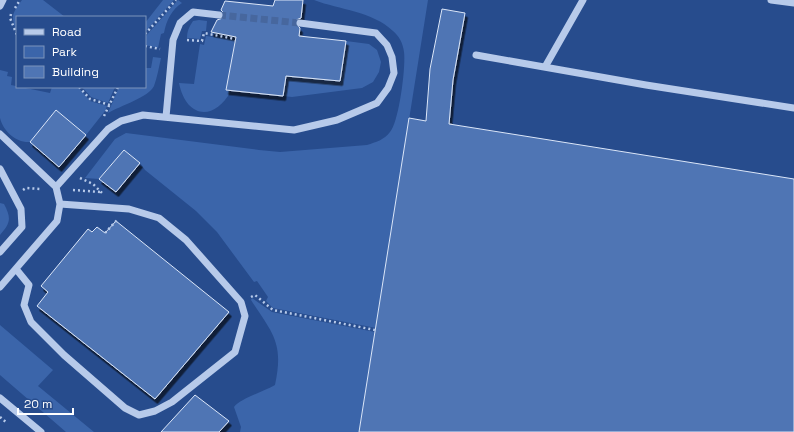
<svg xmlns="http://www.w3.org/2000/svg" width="794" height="432" viewBox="0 0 794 432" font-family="'Space Grotesk',sans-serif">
<defs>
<filter id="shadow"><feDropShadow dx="2.5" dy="4.5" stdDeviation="0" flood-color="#0009"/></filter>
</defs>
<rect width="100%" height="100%" fill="#274c8d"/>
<path fill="#3b65aa" d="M22,0h21l22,17h-48v16c-6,-17 -6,-18 5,-33z
M163,0h11l-29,32v-9z
M178,0l4,3c-10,6 -16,18 -18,30l-3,1 -3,14 -13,-3v-8z
M314,0h114l-52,328 -103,-20 -7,-7 2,-4 -11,-16 -3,1 -37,-50 -21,-21 -51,-41 -5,-7 -16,-13 -25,29 -14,-1 30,-39 11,-6 133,17 21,2 87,-7c9,-3 17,-5 23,-13 9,-10 16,-66 14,-80 -1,-9 -5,-16 -11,-21 -21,-20 -53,-21 -79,-31z
M199,20l8,1 -1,10h-4l-2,8 -13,-1c0,-7 2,-11 6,-17z
M206,36l29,4 -8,50 4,1c-17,31 -45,27 -52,-8l15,1 6,-40 4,1z
M346,41l23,3 8,6 4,12 -2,10 -6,10 -11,6 -70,9 -9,-1 3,-20 54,5z
M153,57l8,1c-2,9 -4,20 -7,28 -5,11 -34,20 -46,27l11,-26h26v-19h6z
M0,70l8,2 -1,4 5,1 -1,8 39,8 2,-6h26l12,14 17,5 -2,5 -19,24 -30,-25 -26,32c-14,1 -27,-11 -30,-24 0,-11 0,-35 0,-48z
M82,87h33l-7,16 -17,-6z
M0,203l4,1c8,15 6,19 -4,31z
M252,298l20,14 103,20 -16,100h-119l1,-5 -7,-20c7,-9 29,-15 41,-22 9,-42 -2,-51 -24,-85z
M0,325l53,45 -15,16 56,46h-28l-66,-57z"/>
<path fill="#4f75b4" stroke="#dbe6f8" filter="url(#shadow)" d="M275,0h28l-2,18 -5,2 -1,3 5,5 -1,8 47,5 -6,40 -54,-5 -3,20 -57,-6 10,-53 -25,-5 6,-12 6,-2 1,-5 -3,-3 4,-9 48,5z
M442,9l23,4 -12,67 -4,44 345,55v253h-435l50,-314 17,3 4,-52z
M56,110l30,25 -27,32 -29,-25z
M124,150l16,13 -24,29 -17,-13z
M116,221l113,91 -74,87 -118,-93 11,-14 -7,-6 47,-57 4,3 5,-5 8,6z
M195,395l34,26 -10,11h-58z"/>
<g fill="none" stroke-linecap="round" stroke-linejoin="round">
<path stroke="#47679e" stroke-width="7" stroke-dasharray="7 3.5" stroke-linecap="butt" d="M219,15l81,8"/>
<path stroke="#b7caea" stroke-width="2.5" stroke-dasharray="2 3" stroke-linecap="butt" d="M15,8l5,-8
M11,14l-1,4 7,17
M145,34l31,-34
M187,40l15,1 2,-8 31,6
M145,46l15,3
M79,87l11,12 20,6
M104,116l14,-29
M80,178l13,6 10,10
M23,190l3,-2 14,1
M73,190l27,2
M105,233l12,-13
M251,297l4,-2 18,15 102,20
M0,417l7,6"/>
<path stroke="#b7caea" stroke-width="7" d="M771,0l23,3
M0,6l3,-6
M476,55l170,30 148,23
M545,67l38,-67
M166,117l7,-77 7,-17 13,-11 26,3
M0,134l56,53 4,17 -3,17 -57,66
M0,169l21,40 1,18 -22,25
M56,187l52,-58 13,-8 22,-6 151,15 43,-10 40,-17 11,-15 6,-15 -2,-16 -5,-12 -11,-12 -76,-10
M16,269l13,16 -5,20 7,17 33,33 61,53 14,7 16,-4 17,-9 63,-50 10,-36 -4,-14 -55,-62 -27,-22 -30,-9 -69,-5
M0,398l41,34"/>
</g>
<rect x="16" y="16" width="130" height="72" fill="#274c8d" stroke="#7d94bb"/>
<rect x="24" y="29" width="20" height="6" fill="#b7caea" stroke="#7d94bb"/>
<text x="52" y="36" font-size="12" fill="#ffffff">Road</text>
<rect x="24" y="46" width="20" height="12" fill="#3b65aa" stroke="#7d94bb"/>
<text x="52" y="56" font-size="12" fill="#ffffff">Park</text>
<rect x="24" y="66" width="20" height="12" fill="#4f75b4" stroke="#7d94bb"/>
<text x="52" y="76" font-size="12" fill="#ffffff">Building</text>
<path d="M18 408v6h55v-6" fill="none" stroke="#ffffff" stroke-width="2"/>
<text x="24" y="408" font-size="12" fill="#ffffff" stroke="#274c8d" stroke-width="3" paint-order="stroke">20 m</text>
</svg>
